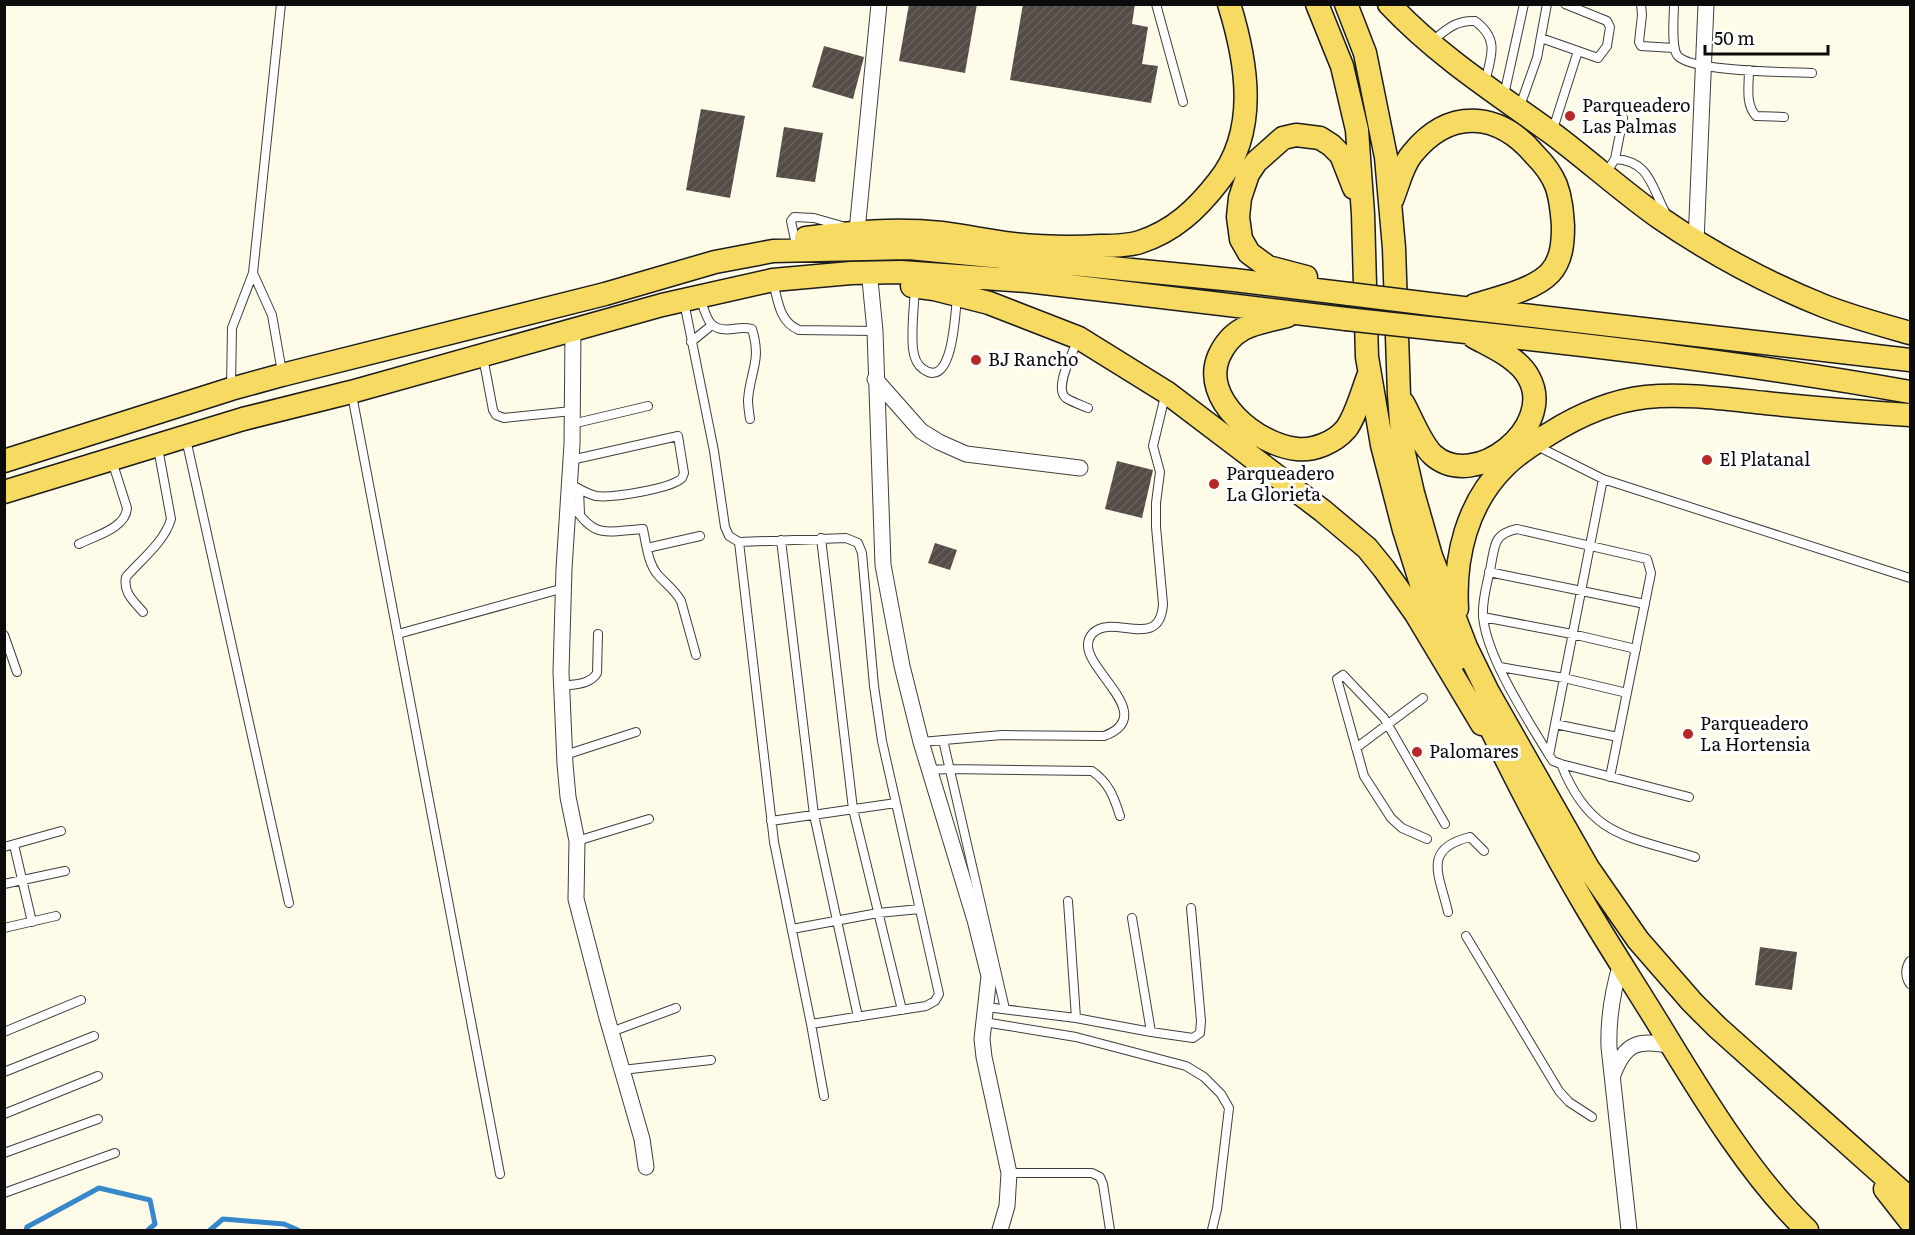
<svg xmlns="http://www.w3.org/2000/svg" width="1915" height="1235" viewBox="0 0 1915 1235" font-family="Literata,serif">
<defs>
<pattern id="building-hatch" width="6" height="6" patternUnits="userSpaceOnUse" patternTransform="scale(1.5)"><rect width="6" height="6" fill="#534c47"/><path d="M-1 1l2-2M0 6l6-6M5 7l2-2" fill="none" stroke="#67615d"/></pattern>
</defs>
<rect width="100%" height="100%" fill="#fffbe9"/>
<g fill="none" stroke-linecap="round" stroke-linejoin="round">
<path stroke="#3788cb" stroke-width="5" d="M26,1230l1,-3 72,-39 51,12 5,24 -7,6
M210,1230l13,-11 61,5 14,6"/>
</g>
<path fill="url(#building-hatch)" d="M909,4h68l-12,69 -66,-12z
M1023,4h112l-3,20 16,3 -6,37 16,2 -7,37 -141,-23z
M824,46l40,11 -11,42 -41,-12z
M701,109l44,7 -15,82 -44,-8z
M784,127l39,6 -8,49 -39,-5z
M1117,461l36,9 -11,48 -37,-9z
M935,543l22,7 -7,20 -22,-7z
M1760,947l37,5 -5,38 -37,-5z"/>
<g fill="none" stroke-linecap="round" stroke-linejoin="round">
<defs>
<path id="lane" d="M1156,4l27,98
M1565,4l42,17 3,6 -3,19 -9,12 -20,-7
M1641,4l1,11 -3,27 2,4 33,2
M1674,4c0,12 -3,41 3,51 12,17 111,17 135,18
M1541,38l37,13 -25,78
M1431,42c15,-12 24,-22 44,-21 25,18 16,36 10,61
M1749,70c0,16 -4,34 7,46l28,1
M1504,95l20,-91
M1520,106l17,-48 10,-54
M1615,159l8,-41
M1606,173l9,-14c34,2 36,26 50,53
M795,240l-4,-19 3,-4 20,1 28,8
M253,273l19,42 10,57
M773,282c5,18 6,40 26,48l76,1
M915,288c-1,20 -4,41 -2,61 1,8 4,16 10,20 30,22 32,-56 34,-71
M701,300c6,19 8,32 32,29 8,-1 11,-2 19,0 10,32 -2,42 -4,71 0,6 1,12 2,19
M684,302l30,149 11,76 4,9 10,6 107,-4 12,5 4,10 12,133 8,55 57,253 -4,7 -9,5 -115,18
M1078,339c-4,12 -25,49 -12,59 6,4 15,7 22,10
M691,342l21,-17
M483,357l10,53 3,5 8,3 68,-7
M231,387l1,-59 21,-55 28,-269
M352,395l148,779
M572,424l76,-18
M186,439l103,464
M1537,446l66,33 307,99
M1603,479l-54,276 4,6 8,3 128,33
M570,484c8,4 17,10 26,12 16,2 75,-7 86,-18l2,-5 -6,-37 -107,24
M579,489l1,25
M570,502c25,37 32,30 73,27 3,14 5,35 15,46 8,9 17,15 23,26l15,54
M821,538l32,271 49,201
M781,540l33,275 44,202
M739,542l35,300 37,182 13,72
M79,544c16,-8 47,-16 48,-36l-15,-47
M647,548l53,-12
M1489,572l156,32
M143,612c-10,-12 -20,-19 -17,-35 15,-17 39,-36 45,-58l-13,-71
M1483,617l89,17 64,15
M398,634l166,-46
M4,635l13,37
M1500,667l64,11 63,15
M562,686c12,-2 28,-1 35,-13l1,-39
M1555,724l63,13
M943,740l62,269
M921,742l81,-7 102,1c54,-20 -17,-64 -16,-91 0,-5 2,-9 5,-12 20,-20 67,19 70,-29l-7,-77v-24l4,-31 -7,-26 12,-50
M1356,748l67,-50
M565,755l71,-23
M1549,755c-21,-35 -64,-100 -66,-140 -1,-17 5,-34 8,-50 4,-21 3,-31 26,-36l130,30 4,14 -41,204
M1561,764c29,73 66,72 134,93
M930,770l19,-1 143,2c17,12 22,26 28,45
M771,821l125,-18
M1427,839l-25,-11 -11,-10 -27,-42 -27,-97 6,-4 41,43 61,106
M577,841l72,-22
M14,845l18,77
M4,847l57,-16
M4,884l61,-13
M1068,901l8,117
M1448,912c-8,-36 -27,-63 22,-75l14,14
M1132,918l19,114
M4,928l52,-12
M792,929l86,-16 42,-4
M1466,936l93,155 10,11 23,15
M1910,961c-5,7 -5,16 0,23
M986,1007l90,11 75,14 42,6 7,-5 1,-12 -10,-113
M984,1022l92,15 110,29 18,11 17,17 8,14 -12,101 -5,21
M4,1032l77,-32
M611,1032l65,-24
M622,1070l89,-10
M4,1072l90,-36
M4,1114l94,-38
M4,1153l94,-34
M1009,1173h83l8,4 3,7 7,46
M4,1193l111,-40"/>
<path id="street" d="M857,231l22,-227
M1696,242l10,-238
M870,280l5,51 8,234 19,101 19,76 54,178 14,56 -7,63 2,18 25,116 -2,33 -7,24
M573,330l-1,114 -8,125 -3,103 4,92 3,33 9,44 -1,58 31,119 35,121 4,28
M875,379l46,52 18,11 27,12 114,14
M1621,963c-8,27 -13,56 -12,84l20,183
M1613,1075c12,-33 26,-36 59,-29"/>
<path id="primary" d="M1317,4l25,62 15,64 6,84 4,143 15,88 22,85 18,57 35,72
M1346,4l19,49 21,104 8,91 5,147 4,54 10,44 18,63 35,91 22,45 100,176 50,72 54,62 25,25 193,172
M1389,4c49,52 107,89 164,130 36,27 70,58 107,84 51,35 107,65 164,88 28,11 58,19 86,27
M1392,200c6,-14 10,-34 20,-46 37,-46 86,-43 123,1 8,8 17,20 21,30 5,13 6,27 7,41 0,16 -1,34 -13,47 -16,17 -53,25 -75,32
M806,238c45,-6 90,-10 136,-5 24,3 47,8 71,11 29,3 58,4 87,2 13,0 28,0 40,-4 34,-11 57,-33 78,-60 41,-51 29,-120 11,-178
M1306,277l-38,-10 -19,-14 -8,-14 -3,-22 2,-19 8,-24 8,-12 27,-24 13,-3 24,3 11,7 10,10 13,33
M912,286l22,3 55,14 90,35 87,54 157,119 44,37 17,21 32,45 66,110
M1438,305l472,55
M1287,316c-14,4 -31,6 -44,13 -11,6 -19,16 -24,27 -19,43 38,89 78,93 17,2 38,-7 49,-20 10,-13 17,-40 23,-55
M1438,329c158,17 316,35 472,63
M1403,403c8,14 18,41 30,52 42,37 123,-28 96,-77 -10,-20 -37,-31 -55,-41
M4,461l227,-72 51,-14 323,-81 110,-32 58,-11 136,-3 325,32 115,14
M4,492l239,-73 108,-27 311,-87 111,-25 78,-7 50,-1 126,9 319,38
M1457,609c-3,-52 10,-106 48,-143 13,-13 29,-23 44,-32 30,-19 62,-33 97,-37 39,-4 80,2 119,6 48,5 97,9 145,12
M1481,708c32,66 66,133 104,197 24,41 51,82 76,123 41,67 90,149 146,202
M1885,1189l25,32"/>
</defs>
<use href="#lane" stroke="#3e3e3e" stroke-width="10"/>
<use href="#street" stroke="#3e3e3e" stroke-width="17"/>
<use href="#primary" stroke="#1c1c1c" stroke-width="25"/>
<use href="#lane" stroke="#fff" stroke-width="8"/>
<use href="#street" stroke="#fff" stroke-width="15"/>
<use href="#primary" stroke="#f7da61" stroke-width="22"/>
<defs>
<path id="primary-bridge" d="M1349,294l89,11
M1346,319l92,10"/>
</defs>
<use href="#primary-bridge" stroke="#1c1c1c" stroke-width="25" stroke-linecap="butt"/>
<use href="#primary-bridge" stroke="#f7da61" stroke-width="22"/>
</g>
<g fill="#b82626" stroke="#fff" stroke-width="2">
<circle cx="1570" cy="116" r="6"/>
<circle cx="976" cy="360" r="6"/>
<circle cx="1707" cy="460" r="6"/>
<circle cx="1214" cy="484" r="6"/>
<circle cx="1688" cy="734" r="6"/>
<circle cx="1417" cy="752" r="6"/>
</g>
<g text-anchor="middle" stroke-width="6" stroke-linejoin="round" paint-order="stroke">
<g font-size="18" fill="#0b0b0b" stroke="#fff" text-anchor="start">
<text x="1582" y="112">Parqueadero<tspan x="1582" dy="21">Las Palmas</tspan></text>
<text x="988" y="366">BJ Rancho</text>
<text x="1719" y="466">El Platanal</text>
<text x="1226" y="480">Parqueadero<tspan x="1226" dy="21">La Glorieta</tspan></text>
<text x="1700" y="730">Parqueadero<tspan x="1700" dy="21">La Hortensia</tspan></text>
<text x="1429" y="758">Palomares</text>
</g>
</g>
<rect width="1915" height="1235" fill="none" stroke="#0b0b0b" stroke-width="12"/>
<path d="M1705 45v9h123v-9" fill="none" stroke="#0b0b0b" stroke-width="3"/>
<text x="1714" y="45" font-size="18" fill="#0b0b0b" stroke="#ffffff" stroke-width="4.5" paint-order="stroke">50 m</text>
</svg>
